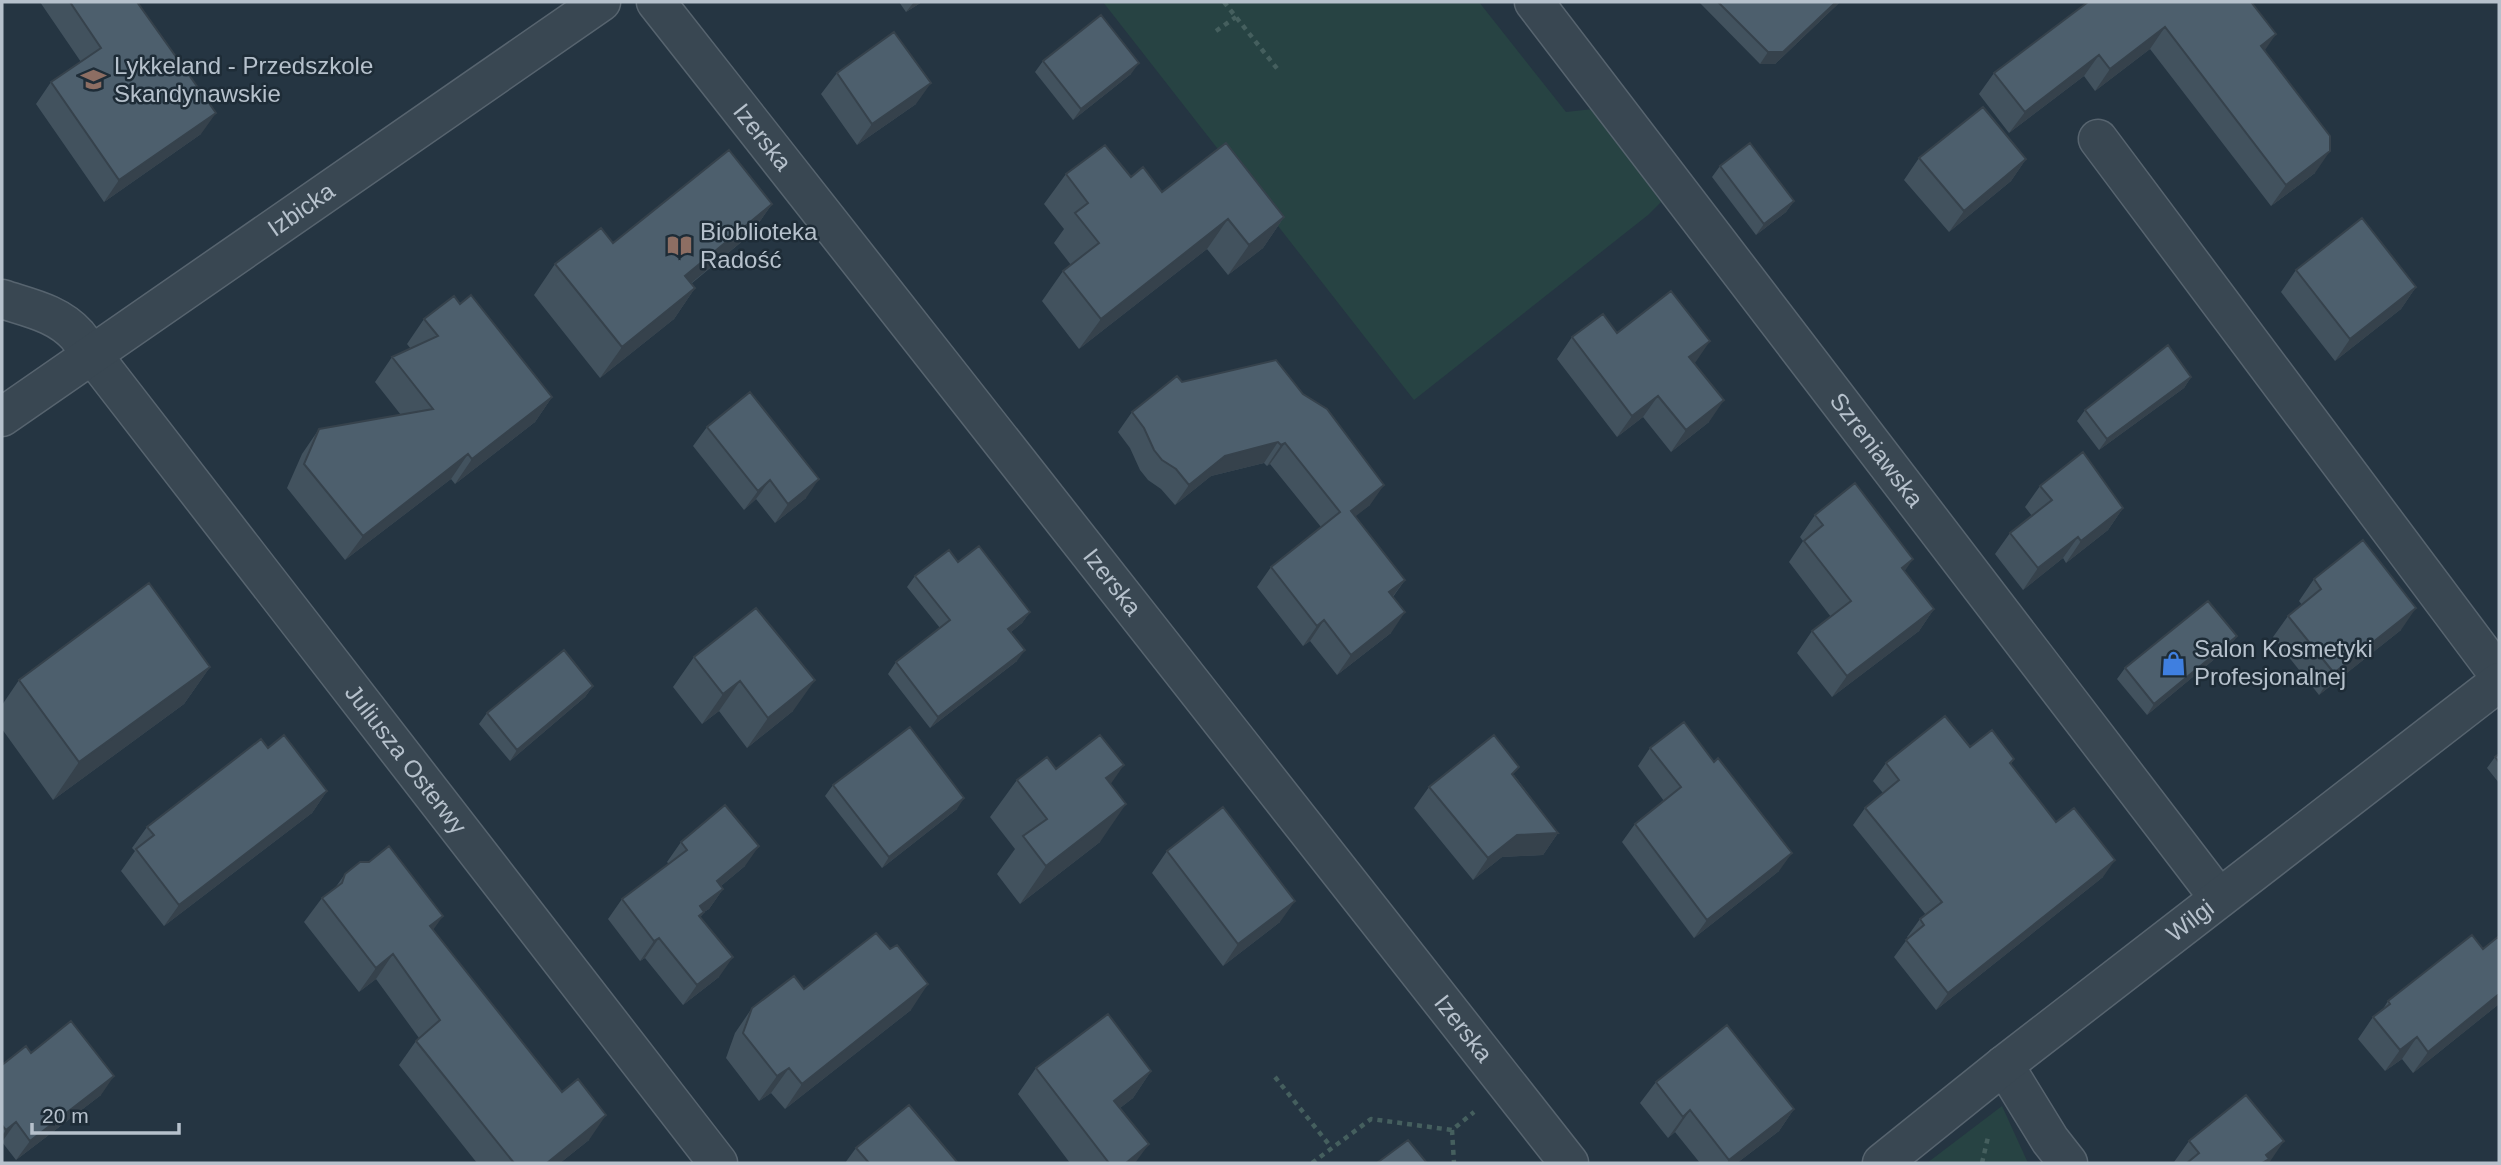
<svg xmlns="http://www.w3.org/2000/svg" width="2501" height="1165" viewBox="0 0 2501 1165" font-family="Arial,sans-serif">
<rect width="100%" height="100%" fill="#253542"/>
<path fill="#274343" d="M1103,2h376l87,110 27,-3 68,93 -13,13 -234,185z
M2002,1106l26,57h-101z"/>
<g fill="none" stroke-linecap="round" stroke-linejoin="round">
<defs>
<g id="minor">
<path id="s1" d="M656,2l913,1161"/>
<path id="s2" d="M1534,2l685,896"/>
<path d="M2098,139l401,536"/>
<path id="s3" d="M2,299c27,9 55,14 75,36l641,828"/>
<path id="s4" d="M2,417l599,-415"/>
<path d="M2004,1065l46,75 18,23"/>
<path id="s5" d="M1882,1163l122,-98 495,-383"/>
</g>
</defs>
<use href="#minor" stroke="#57646f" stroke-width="41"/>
<path stroke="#455f5e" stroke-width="4.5" stroke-dasharray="5 5" stroke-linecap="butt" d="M1224,2l55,69
M1216,31l20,-14
M1275,1077l56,70
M1452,1130l2,33
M1312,1163l59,-44 81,11 22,-18
M1982,1163l6,-26"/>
<use href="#minor" stroke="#394752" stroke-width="38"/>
</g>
<path fill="#42525e" d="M40,2h97l64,132 -97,68 -68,-98 15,-22 30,-20z
M899,2h23l-16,10z
M1699,2h141l-65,62h-15z
M2088,2l177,48 50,123 -44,33 -121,-157 -55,42 -11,-15 -75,57 -30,-39 15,-21z
M1043,61l88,13 -58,46 -38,-48z
M837,73l79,31 -59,41 -36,-51z
M1919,158l107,1 -15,22 -62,51 -45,-52z
M1720,166l74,35 -8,11 -30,23 -44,-58z
M1066,174l65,3 31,15 122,25 -21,31 -35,27 -21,-26 -128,100 -37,-48 21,-30 8,-6 -17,-22 10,-14 -20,-25z
M772,204l-21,30 -60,50 4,4 -21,31 -74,59 -66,-83 21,-31z
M2296,270l120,17 -15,22 -66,52 -54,-69z
M460,304l92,93 -17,25 -80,62 -4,-5 -106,81 -58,-72 15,-34 17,-25 82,-14 -26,-33 17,-25 19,-8 -4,-5 17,-25z
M1617,333l77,30 15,59 -38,30 -28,-35 -26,20 -60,-78 15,-22z
M1276,360l94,145 -15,11 50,64 -12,17 -2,36 -54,42 -27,-34 -7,5 -46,-59 14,-20 50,-40 -51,-63 -3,2 -3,-3 -53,13 -36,29 -14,-16 -13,-9 -8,-10 -10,-22 -12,-16 14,-20 50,-30z
M2191,377l-7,11 -85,62 -22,-29 8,-11z
M707,427l99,71 -31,25 -19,-24 -12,11 -51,-64z
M2040,486l83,22 -15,22 -42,33 -3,-5 -40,32 -28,-36 15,-21 22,-17 -7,-9z
M1815,515l89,56 30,38 -15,22 -87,66 -35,-44 15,-22 19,-14 -42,-55 14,-21 -3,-4z
M958,562l72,50 -8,11 -11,9 6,29 -87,67 -42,-54 8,-12 44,-34 -33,-41 8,-11z
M2314,579l87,51 -82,65 -46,-58 15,-21 14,-11 -3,-4z
M2237,636l-8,11 -82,68 -30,-36 8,-11z
M694,657l99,54 -46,37 -28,-37 -17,13 -29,-37z
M210,667l-26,37 -131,96 -51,-71v-24l17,-25z
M593,686l-8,11 -75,64 -31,-37 8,-11z
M1970,747l44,12 -3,5 45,58 47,55 -167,133 -42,-53 14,-19 -1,-1 13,-18 6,-4 -73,-90 12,-17 18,-15 -10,-12 13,-18z
M268,748l59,43 -15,22 -148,113 -43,-55 14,-20 -3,-3 15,-21z
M1650,748l64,14 65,109 -85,67 -72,-96 13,-18 29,-23 -26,-35z
M2499,754v29l-12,-15 8,-11z
M1056,769l54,15 -10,58 -80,62 -23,-30 18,-25 -25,-32 27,-37z
M1514,775l44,58 -15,22 -41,2 -29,23 -59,-72 15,-21z
M833,785l124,24 -75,59 -57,-72z
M681,842l64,24 -24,20 2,3 -14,20 -5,3 -4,6 19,59 -36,28 -38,-47 -5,3 -32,-42 14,-20 47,-35 -2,-2z
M1167,851l113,71 -57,44 -71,-93z
M345,874l88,56 156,210 -29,23h-83l-78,-98 17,-24 3,-3 -43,-59 -17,13 -55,-70 18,-24 13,-10z
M804,989l107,21 -126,99 -14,-16 -12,8 -33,-43 9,-25 17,-25z
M2388,1001l111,3 -86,69 -11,-14 -17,12 -27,-32 15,-22 10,-8z
M31,1053l70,42 -85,65 -14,-18v-77z
M1036,1068l115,3 -18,27 -13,10 15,55h-65l-52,-69z
M1656,1082l138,27 -15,22 -42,32h-37l-25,-31 -7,6 -28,-35z
M2189,1141l80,22h-94l-1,-1z
M856,1148l102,15h-113z"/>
<path fill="#36424c" d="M914,2h8l-16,10z
M1836,2h4l-65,62h-15l8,-12z
M2165,27l-15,22 -55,42 15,-22z
M2276,34l-15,22v-10z
M2099,55l-15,21 -75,57 16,-21z
M1139,63l-8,11 -58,46 8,-11z
M931,83l-15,21 -59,41 15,-21z
M216,113l-15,21 -97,68 15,-22z
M2330,151l-15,22 -44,33 15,-21z
M2026,159l-15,22 -62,51 15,-21z
M1794,201l-8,11 -30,23 8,-11z
M772,204l-21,30 -88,72 22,-30z
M1284,217l-21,31 -35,27 21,-30z
M1228,219l-21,30 -128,100 22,-30z
M2416,287l-15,22 -66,52 15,-22z
M695,288l-21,31 -74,59 22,-31z
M1710,341l-15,22 -21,15 15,-21z
M2191,377l-7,11 -85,62 8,-11z
M1658,396l-15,21 -26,20 15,-21z
M552,397l-17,25 -80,62 17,-25z
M1724,400l-15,22 -38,30 15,-22z
M1278,442l-14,21 -53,13 -36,29 14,-20 36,-29z
M1285,443l-15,21 -3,2 14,-21z
M468,454l-17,25 -106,81 18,-24z
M819,479l-13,19 -31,25 13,-19z
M770,480l-14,19 -12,11 14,-19z
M1384,485l-14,20 -33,26 14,-20z
M2123,508l-15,22 -42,33 15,-22z
M2078,537l-15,21 -40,32 15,-22z
M1913,559l-15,22 4,-13z
M1405,580l-15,20 -1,-8z
M2416,608l-15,22 -82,65 15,-22z
M1934,609l-15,22 -87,66 15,-21z
M1030,612l-8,11 -21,17 7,-11z
M1405,612l-14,21 -54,42 14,-20z
M1324,620l-14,21 -7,5 14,-20z
M2237,636l-8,11 -82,68 7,-11z
M1025,650l-8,11 -87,67 8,-11z
M210,667l-26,37 -131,96 26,-38z
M815,680l-22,31 -46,37 21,-30z
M740,681l-21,30 -17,13 21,-30z
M593,686l-8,11 -75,64 7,-11z
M1124,765l-26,37 8,-24z
M327,791l-15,22 -148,113 15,-21z
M964,798l-7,11 -75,59 7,-11z
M1126,804l-26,38 -80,62 26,-38z
M1558,833l-15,22 -41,2 -29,23 15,-22 29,-23z
M759,846l-14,20 -42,35 14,-20z
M1792,853l-13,18 -85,67 13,-18z
M2115,860l-12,17 -167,133 12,-17z
M723,889l-14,20 -5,3 -14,20 10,-26z
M1295,901l-15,21 -57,44 15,-22z
M443,916l-17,24 4,-14z
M659,938l-14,20 -5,3 14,-20z
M393,954l-17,25 -17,13 17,-24z
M733,957l-14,20 -36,28 14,-20z
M928,984l-17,26 -126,99 17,-25z
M2499,994v10l-86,69 15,-21z
M2417,1037l-15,22 -17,12 15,-21z
M789,1068l-18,25 -12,8 18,-25z
M1151,1071l-18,27 -38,29 19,-26z
M114,1076l-13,19 -85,65 14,-19z
M1794,1109l-15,22 -42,32h-10l2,-3z
M1690,1110l-15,22 -7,6 15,-21z
M606,1115l-17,25 -29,23h-13z
M16,1122l-14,20v-6l4,-6z
M2284,1141l-15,22h-8l5,-8z
M1149,1144l-14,19h-9z"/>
<path fill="#4d5f6d" stroke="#36424c" stroke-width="2" d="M70,2h67l79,111 -97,67 -68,-98 50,-34z
M1718,2h118l-53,50h-15z
M2088,2h163l25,32 -15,12 69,90v15l-44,34 -121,-158 -55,42 -11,-14 -74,57 -31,-39z
M1101,15l38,48 -58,46 -38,-48z
M894,32l37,51 -59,41 -35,-51z
M1983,107l43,52 -62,52 -45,-53z
M1226,143l58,74 -35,28 -21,-26 -127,100 -38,-48 36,-28 -24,-30 13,-10 -22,-29 39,-29 26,32 12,-10 19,25z
M1750,143l44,58 -30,23 -44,-58z
M729,150l43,54 -87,72 10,12 -73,59 -67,-83 46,-36 12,15z
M2362,218l54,69 -66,52 -54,-69z
M1671,291l39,50 -21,16 35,43 -38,30 -28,-34 -26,20 -60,-79 31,-23 14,19z
M471,295l81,102 -80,62 -4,-5 -105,82 -59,-72 15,-35 114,-20 -41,-52 46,-21 -14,-17 30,-23 6,8z
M2168,345l23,32 -84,62 -22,-29z
M1276,360l27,34 24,15 57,76 -33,26 54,69 -16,12 16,20 -54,43 -27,-35 -7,6 -46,-59 69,-55 -55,-69 -4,2 -3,-3 -53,14 -36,29 -13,-16 -14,-9 -8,-10 -10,-22 -12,-16 45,-36 5,6z
M750,392l69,87 -31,25 -18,-24 -12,11 -51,-64z
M2083,452l40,56 -42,33 -3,-4 -40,31 -28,-35 42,-33 -12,-14z
M1855,483l58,76 -11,9 32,41 -87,67 -35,-45 39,-30 -47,-60 19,-16 -8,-10z
M2363,540l53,68 -82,65 -46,-57 33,-27 -7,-10z
M979,546l51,66 -22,17 17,21 -87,67 -42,-55 54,-42 -35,-44 34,-26 9,12z
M149,583l61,84 -131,95 -60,-82z
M2208,601l29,35 -83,68 -29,-36z
M756,608l59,72 -47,38 -28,-37 -17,13 -29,-37z
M564,650l29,36 -76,64 -30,-37z
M1945,716l25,31 22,-17 22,29 -4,4 46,59 18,-14 41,52 -167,133 -42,-53 18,-15 -4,-6 22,-17 -77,-94 34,-28 -13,-17z
M1684,722l30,40 4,-4 74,95 -85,67 -72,-96 46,-37 -31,-39z
M910,727l54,71 -75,59 -56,-72z
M284,735l43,56 -148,114 -43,-56 18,-14 -7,-8 114,-88 7,9z
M1100,735l24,30 -18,13 20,26 -80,62 -23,-30 24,-17 -30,-39 30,-23 9,12z
M1494,735l25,32 -7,7 46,59 -41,2 -29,23 -59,-71z
M2499,754v8l-4,-5z
M725,805l34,41 -42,35 6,8 -23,17 4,6 -5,4 34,41 -36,28 -38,-47 -5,3 -32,-42 65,-49 -6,-8z
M1223,807l72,94 -57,43 -71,-93z
M389,846l54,70 -13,10 132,166 16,-13 28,36 -59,48h-33l-98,-122 24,-21 -47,-66 -17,14 -54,-70 20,-15 3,-9 15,-12h9z
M876,933l14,16 7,-4 31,39 -126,100 -13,-16 -12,8 -34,-43 9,-25 42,-32 10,13z
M2472,935l11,14 16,-13v58l-71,58 -11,-15 -17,13 -27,-33 17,-13 -2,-3z
M1108,1014l43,57 -37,30 35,43 -23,19h-17l-73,-95z
M71,1021l43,55 -84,65 -14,-19 -10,8 -4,-5v-60l24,-19 5,7z
M1727,1025l67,84 -65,51 -39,-50 -7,7 -27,-35z
M2246,1095l38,46 -18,14 3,4 -7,4h-75l12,-10 -10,-12z
M909,1105l49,58h-89l-13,-15z
M1408,1140l19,23h-50z"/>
<defs>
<symbol id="school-bare" viewBox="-9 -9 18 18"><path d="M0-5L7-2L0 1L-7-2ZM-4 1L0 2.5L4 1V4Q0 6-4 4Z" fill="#8d6e63" stroke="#1e2c37" stroke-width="2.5" paint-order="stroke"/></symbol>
<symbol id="library-bare" viewBox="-9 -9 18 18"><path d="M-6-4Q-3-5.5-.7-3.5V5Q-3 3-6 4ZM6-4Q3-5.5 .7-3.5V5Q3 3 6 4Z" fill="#8d6e63" stroke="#1e2c37" stroke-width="2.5" paint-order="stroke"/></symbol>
<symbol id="shop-bare" viewBox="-9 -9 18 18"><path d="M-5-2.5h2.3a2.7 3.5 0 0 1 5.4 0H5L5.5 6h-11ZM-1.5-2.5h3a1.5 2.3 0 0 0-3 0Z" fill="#3f7fe0" stroke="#1e2c37" stroke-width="2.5" paint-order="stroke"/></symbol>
</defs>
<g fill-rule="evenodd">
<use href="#school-bare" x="76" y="62" width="35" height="35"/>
<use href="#library-bare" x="662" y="228" width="35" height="35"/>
<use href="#shop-bare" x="2156" y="646" width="35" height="35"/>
</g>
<g text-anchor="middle" stroke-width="5" stroke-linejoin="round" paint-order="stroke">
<g font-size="24" fill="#b6c1cc" stroke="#1e2c37" text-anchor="start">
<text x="114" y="74">Lykkeland - Przedszkole<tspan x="114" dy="28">Skandynawskie</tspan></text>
<text x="700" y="240">Bioblioteka<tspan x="700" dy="28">Radość</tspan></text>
<text x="2194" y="657">Salon Kosmetyki<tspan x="2194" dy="28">Profesjonalnej</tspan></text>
</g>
<g font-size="24" fill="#b6c1cc" stroke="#1e2c37">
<text dy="8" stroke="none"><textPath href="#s1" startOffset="172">Izerska</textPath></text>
<text dy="8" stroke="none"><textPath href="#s4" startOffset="364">Izbicka</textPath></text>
<text dy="8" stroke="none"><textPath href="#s2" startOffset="564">Szreniawska</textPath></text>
<text dy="8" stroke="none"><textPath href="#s1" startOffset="738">Izerska</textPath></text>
<text dy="8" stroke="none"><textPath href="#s3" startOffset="621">Juliusza Osterwy</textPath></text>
<text dy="8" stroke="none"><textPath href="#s5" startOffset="392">Wilgi</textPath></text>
<text dy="8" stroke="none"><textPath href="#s1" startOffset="1306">Izerska</textPath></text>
</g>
</g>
<rect width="2501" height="1165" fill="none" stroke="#b6c1cc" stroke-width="7"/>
<path d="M32 1123v10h147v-10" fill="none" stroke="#b6c1cc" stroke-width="3.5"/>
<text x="42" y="1123" font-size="21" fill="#b6c1cc" stroke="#1e2c37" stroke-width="5" paint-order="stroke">20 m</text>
</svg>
